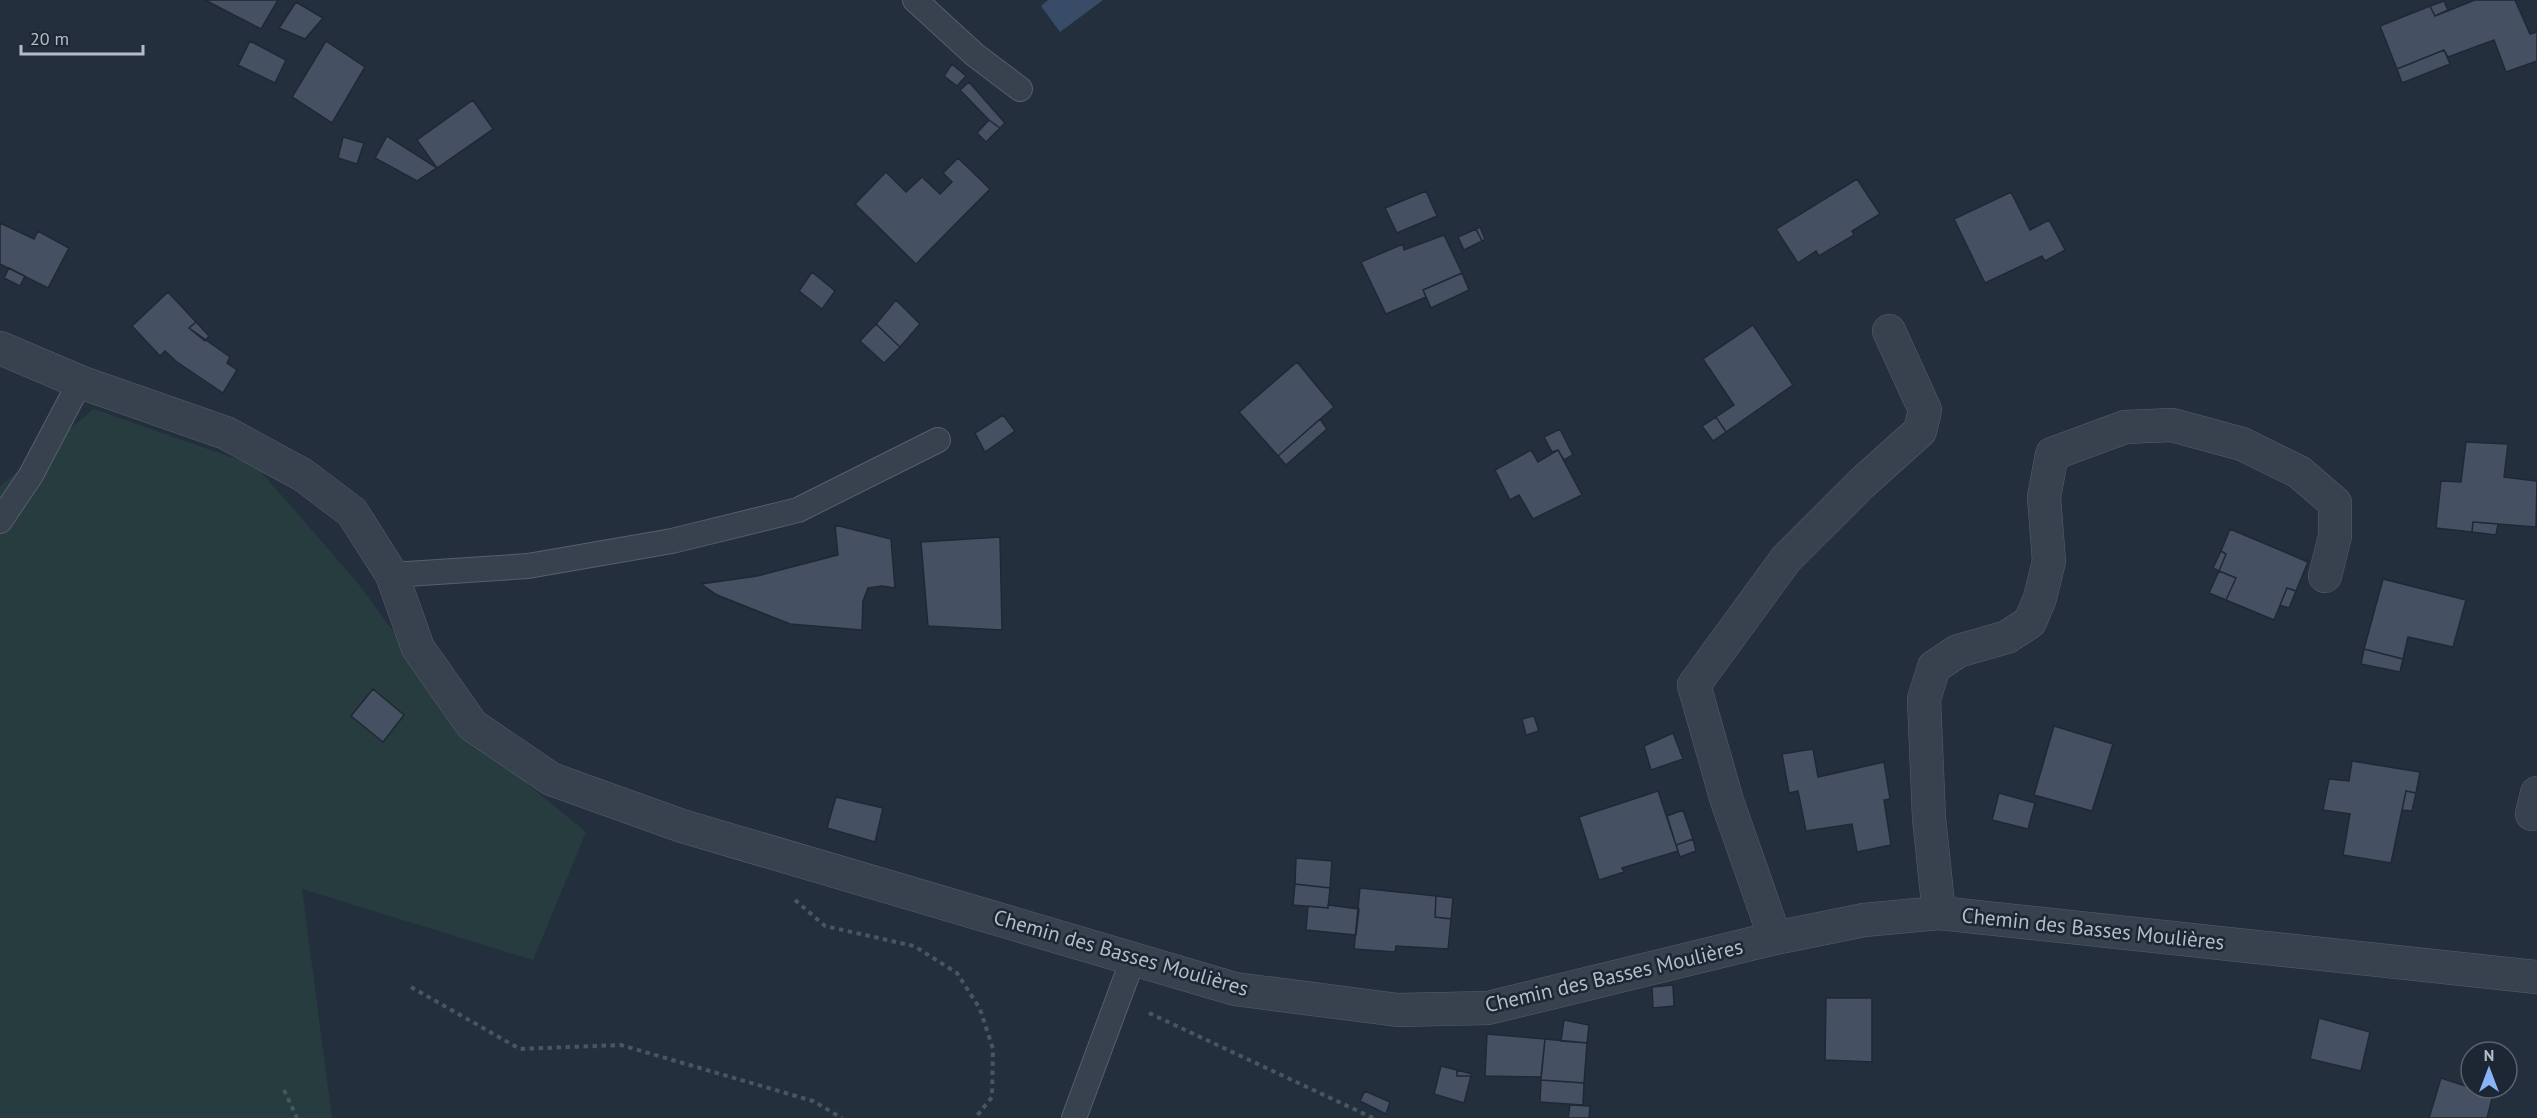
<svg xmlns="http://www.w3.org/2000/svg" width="2537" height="1118" viewBox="0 0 2537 1118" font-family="'PT Sans',sans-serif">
<rect width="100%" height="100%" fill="#242f3e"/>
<path fill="#263c3f" d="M94,409l162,57 101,116 114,156 115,94 -53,128 -231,-71 30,229h-332v-632z"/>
<path fill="#394c67" d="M1048,0h55l-43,32 -19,-26z"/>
<path fill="#455162" stroke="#1f2835" stroke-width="1.5" d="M205,0h73l-17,29z
M2475,0h40l15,34 7,-2v29l-31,11 -12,-32 -46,17 -4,-7 -47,19 -17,-43 50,-20 5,10z
M2444,1l4,9 -13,6 -5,-10z
M296,2l27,16 -18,21 -26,-11z
M250,41l36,19 -11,23 -37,-18z
M326,41l39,26 -33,56 -40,-26z
M2444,50l6,14 -48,19 -5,-14z
M952,64l14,12 -9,10 -13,-10z
M969,82l36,41 -5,5 -11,-8 -29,-30z
M473,100l20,29 -56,39 -20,-28z
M989,120l11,8 -14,14 -9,-9z
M387,136l50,32 -20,13 -42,-23z
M343,137l21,6 -7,21 -19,-6z
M958,158l32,31 -74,75 -61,-60 31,-32 20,20 16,-15 18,17 12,-12 -9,-9z
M1857,179l23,35 -28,17 2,4 -35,21 -3,-5 -18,12 -22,-34z
M1426,191l11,25 -40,17 -12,-25z
M2011,192l19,38 19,-10 16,30 -20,11 -3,-5 -57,27 -31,-64z
M0,223l34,16 4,-8 31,17 -21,40 -48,-24z
M1480,227l5,12 -3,2 -6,-12z
M1476,229l6,12 -18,9 -6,-13z
M1444,235l18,38 -39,17 3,7 -40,17 -25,-52 42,-18 1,6z
M9,268l16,8 -5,10 -16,-8z
M812,272l23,19 -13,18 -23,-18z
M1462,273l7,17 -38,18 -8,-18z
M168,292l28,30 -7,6 41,29 -3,6 10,7 -14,23 -46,-31 -12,-11 -5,5 -28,-30z
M896,300l24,24 -20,23 -24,-23z
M196,322l13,14 -4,5 -16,-13z
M876,324l24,23 -16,16 -24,-22z
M1753,325l40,60 -67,47 -10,-15 18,-12 -31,-46z
M1297,362l37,45 -56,49 -39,-44z
M1003,415l12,16 -30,21 -10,-19z
M1716,417l10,15 -13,9 -11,-15z
M1320,419l7,10 -41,36 -8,-9z
M1560,429l13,26 -9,5 -6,-10 -6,2 -8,-15z
M2466,442l42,2 -4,33 33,4 -1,46 -63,-5 -1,10 -36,-4 5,-47 20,1z
M1531,450l7,12 20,-12 24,45 -49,24 -14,-24 -9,5 -15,-30z
M2473,522l25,2 -2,11 -24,-3z
M835,525l56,14 4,49 -13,-2 -14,2 -5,13 -1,29 -72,-6 -73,-29 -16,-11 56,-8 81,-21z
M2230,529l78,33 -12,29 -9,-3 -13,32 -48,-20 10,-22 -17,-7 7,-17 -5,-3z
M1000,537l2,93 -74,-4 -7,-84z
M2221,551l5,3 -7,17 -6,-3z
M2219,571l17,7 -10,22 -17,-7z
M2383,579l83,21 -13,47 -45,-10 -5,22 -39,-10z
M2287,588l9,3 -7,17 -9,-3z
M2364,649l39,10 -3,13 -39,-8z
M373,689l31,26 -21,27 -32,-26z
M1534,716l5,15 -13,4 -4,-16z
M2054,726l59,18 -21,67 -58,-16z
M1673,733l10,26 -32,11 -7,-24z
M1813,749l5,28 66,-15 6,37 -6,1 7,45 -34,7 -5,-28 -46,7 -8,-40 -9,2 -7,-39z
M2352,761l68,11 -4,21 -10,-2 -15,72 -48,-8 7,-41 -27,-4 6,-31 20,2z
M1658,791l20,60 -56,17 2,4 -25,8 -20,-63z
M2406,791l10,2 -4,18 -10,-1z
M1999,793l36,10 -7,26 -36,-9z
M836,797l47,11 -8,34 -48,-14z
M1683,810l10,29 -17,6 -9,-29z
M1693,839l3,12 -16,6 -4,-12z
M1296,858l36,3 -2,27 -35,-4z
M1295,884l35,4 -2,20 -35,-3z
M1360,888l76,8 -1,21 16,2 -3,30 -52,-3 -1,6 -41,-3z
M1436,896l17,2 -2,21 -16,-2z
M1328,905l31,4 -3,26 -50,-5 2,-24 20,2z
M1673,985l1,21 -21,2 -1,-21z
M1826,998h46v64l-47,-2z
M2319,1018l51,14 -9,39 -51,-12z
M1564,1020l25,5 -2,18 -26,-2z
M1487,1034l58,5 -4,38 -56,-1z
M1545,1039l42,4 -3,40 -43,-3z
M1441,1066l16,4v6h14l-7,27 -30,-9z
M1457,1070l15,4 -1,2h-14z
M2441,1078l52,17 -6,23h-58z
M1541,1080l43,3 -1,22 -43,-3z
M1365,1091l25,11 -4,12 -26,-13z
M1570,1105l20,1 -1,12h-21z"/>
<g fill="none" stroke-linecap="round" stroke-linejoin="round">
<defs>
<path id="lane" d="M915,0l60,55 45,34
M0,521l31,-46 49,-93
M392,575l136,-9 144,-25 126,-31 140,-70
M1074,1118l59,-159"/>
<path id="street" d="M0,348l80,34 146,51 77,42 49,37 40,63 26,73 54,77 79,54 131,47 553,163 163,21 90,-2 287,-70 89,-18 75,-7 598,64
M2532,814l5,-21
M1939,913l-10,-95 -5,-119 10,-32 24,-16 49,-14 23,-15 10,-24 9,-37 -5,-64 8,-43 73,-27 47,-2 70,19 57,28 36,31v33l-10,40
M1775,938l-48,-137 -33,-116 92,-126 75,-75 59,-53 5,-21 -36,-79"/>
</defs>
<use href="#lane" stroke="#565f6c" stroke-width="26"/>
<use href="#street" stroke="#565f6c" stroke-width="34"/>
<path stroke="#44595c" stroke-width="4" stroke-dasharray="4.5 4.5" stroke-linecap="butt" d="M795,900l30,26 89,20 43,27 23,36 13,40 -1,48 -17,21
M411,987l109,62 101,-4 192,56 29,17
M1149,1013l224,105
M284,1090l13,28"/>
<use href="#lane" stroke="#38414e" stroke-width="24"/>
<use href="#street" stroke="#38414e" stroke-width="33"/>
</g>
<g text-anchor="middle" stroke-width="5" stroke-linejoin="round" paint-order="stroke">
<g font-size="21" fill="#b4bcc9" stroke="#1d2633">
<text transform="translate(2093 929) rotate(6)" y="7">Chemin des Basses Moulières</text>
<text transform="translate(1121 953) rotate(16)" y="7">Chemin des Basses Moulières</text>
<text transform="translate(1614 976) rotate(-13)" y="7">Chemin des Basses Moulières</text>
</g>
</g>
<g transform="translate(2489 1070)"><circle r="28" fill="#1d2633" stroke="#59626f" stroke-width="1.5"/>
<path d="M0-4.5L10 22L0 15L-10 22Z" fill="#8ab4f8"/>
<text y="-9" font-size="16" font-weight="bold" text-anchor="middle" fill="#b4bcc9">N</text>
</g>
<path d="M21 45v9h122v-9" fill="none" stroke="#b4bcc9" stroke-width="3"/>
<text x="30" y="45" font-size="18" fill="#b4bcc9" stroke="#1d2633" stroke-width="4.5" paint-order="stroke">20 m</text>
</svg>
